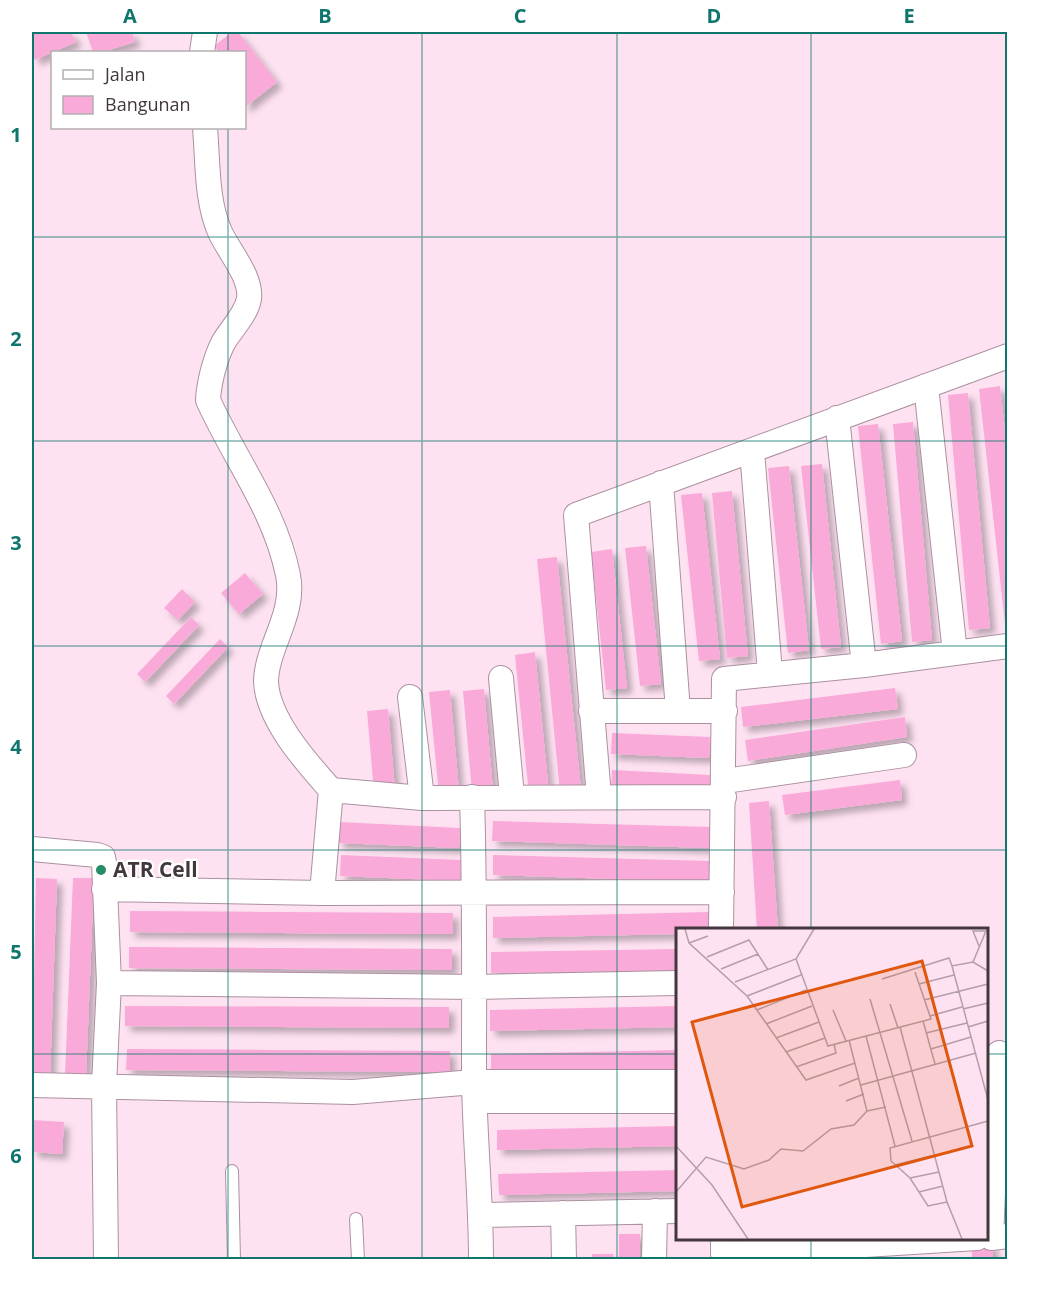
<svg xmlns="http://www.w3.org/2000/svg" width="1039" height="1291" viewBox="0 0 1039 1291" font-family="'Open Sans',sans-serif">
<defs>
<filter id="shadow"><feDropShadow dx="5.5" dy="5.5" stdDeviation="3" flood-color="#0004"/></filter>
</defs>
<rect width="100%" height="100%" fill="#ffe2f2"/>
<path fill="#faaad9" filter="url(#shadow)" d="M32,32h39l5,10 -41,18 -3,-8z
M86,32h46l3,10 -33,10h-9z
M232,32h6l39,50 -33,26v-56h-25l-5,-6z
M1000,386l8,72v166h-3l-26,-235z
M968,393l22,235 -21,2 -21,-235z
M913,422l19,218 -20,2 -19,-218z
M878,424l24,217 -21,3 -23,-218z
M822,464l19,183 -20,2 -20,-183z
M789,466l20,184 -21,3 -20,-185z
M732,491l16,165 -21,2 -15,-165z
M702,493l18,166 -21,2 -18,-166z
M646,546l15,138 -21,2 -15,-138z
M612,549l15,139 -21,2 -15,-138z
M557,557l24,233 -21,2 -23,-233z
M245,573l18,21 -24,20 -18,-21z
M182,589l13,13 -17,18 -14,-12z
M191,617l8,8 -54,57 -8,-8z
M220,639l8,8 -54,57 -8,-8z
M535,652l14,141 -20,2 -14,-140z
M895,688l3,21 -155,18 -2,-20z
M484,689l9,101 -21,2 -9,-101z
M450,690l9,101 -20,3 -10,-102z
M388,709l7,81 -21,2 -7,-81z
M905,717l2,20 -159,24 -3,-21z
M612,733l98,4 -1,21 -98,-4z
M612,770l98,5 -1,20 -98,-4z
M900,780l2,20 -117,15 -3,-20z
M769,801l9,129h-21l-8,-127z
M493,821l217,6 -1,21 -217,-7z
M339,822l121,6 -1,20 -121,-5z
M341,855l120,5 -1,21 -120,-5z
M493,855l217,6 -1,21 -216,-7z
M36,878l21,1 -7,198 -18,-1z
M73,878h21l-8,198 -21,-1z
M130,911l323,2v21l-323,-2z
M709,912l1,18h-32v4l-185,4v-21z
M129,947l323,2v21l-323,-2z
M678,949v21l-187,3v-21z
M125,1006l324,1v21l-324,-2z
M678,1006v21l-188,4v-21z
M127,1049l323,2v21l-324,-2z
M678,1050v21l-187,4v-21z
M32,1120l32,2 -2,32 -30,-2z
M678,1126v20l-181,4v-20z
M678,1170v21l-179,4 -1,-21z
M619,1234h21v26h-21z
M972,1244h21v16h-21z
M592,1254h21v6h-21z"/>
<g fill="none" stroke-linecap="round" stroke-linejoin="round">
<defs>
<path id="lane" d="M232,1171l2,89
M356,1219l2,41"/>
<path id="street" d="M202,52l3,-20
M205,128c3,33 1,73 15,104 9,20 32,45 29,67 -3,16 -18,30 -26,44 -8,16 -14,39 -15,57 27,60 67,110 80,175 5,25 -5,47 -14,71 -4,11 -8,23 -8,35 1,38 41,82 65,109l91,8 302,-1
M926,386l29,267
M837,418l27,247
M752,451l18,222
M661,483l17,228h47
M501,678l11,118
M410,697l12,101
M591,711h87
M725,781l179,-26
M472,797c3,95 2,189 2,284 1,60 7,119 7,179
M599,797l-23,-282 432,-159
M32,849l65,6 6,2 1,5 5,121 -5,102 2,175
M104,889l218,4 400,-1
M322,893l9,-103
M721,930l3,-251 140,-14 144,-19
M109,983l367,4 202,-4
M999,1053l-8,185 17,-2
M32,1085l321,7 121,-10h204
M475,1101h203
M563,1213l1,47
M481,1215l197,-4
M723,1238v16l254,-16
M654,1260l1,-49"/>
</defs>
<use href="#lane" stroke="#ab91a0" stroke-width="14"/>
<use href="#street" stroke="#ab91a0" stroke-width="26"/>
<use href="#lane" stroke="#fff" stroke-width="12"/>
<use href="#street" stroke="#fff" stroke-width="24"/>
</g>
<path fill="none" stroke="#0f766e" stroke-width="1.5" stroke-opacity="0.55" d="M228,32v20M422,32v1228M617,32v1228M811,32v898M228,128v1132M32,237h976M32,441h976M32,646h976M32,850h976M32,1054h646M986,1054h22M811,1238v22"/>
<circle fill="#288c66" stroke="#fff" stroke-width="2" cx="101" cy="870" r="6"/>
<g text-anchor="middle" stroke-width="4.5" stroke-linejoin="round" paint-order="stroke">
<g font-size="21" font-weight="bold" fill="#42373d" stroke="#fff" text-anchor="start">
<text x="113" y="877">ATR Cell</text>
</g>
</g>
<g transform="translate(676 928)">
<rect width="312" height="312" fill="#ffe2f2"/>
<path fill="none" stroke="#b39eaa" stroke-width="1.5" d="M9,1l4,14 58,53 59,84 49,-17M13,15l19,-7M303,18l-6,-15h15M31,29l42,-17 19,30M120,31l32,87 103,-27 -16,-47M297,34l13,-31M276,38l36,134M45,41l37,-15M206,51l67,-21 3,8 21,-4 15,9M59,54l61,-23 18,-30M243,56l35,-9M71,68l54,-21M194,71l42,142M248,72l64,-16M214,76l8,24M287,81l25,-6M81,82l49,-20M157,82l13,31M254,88l32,-9M247,93l12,43M90,96l46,-18M224,99l47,175 15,37M292,99l20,-6M250,105l41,-10M190,108l29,110M100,110l43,-16M255,121l40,-12M110,124l39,-14M120,139l40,-14 -2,-9M185,157l115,-32M163,158l20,-8M170,173l18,-7M191,183l19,-4M0,218l36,39 36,54M219,237l40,-10M234,250l29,-6M0,264l30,-35 38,12 25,-9 12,-11 22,2 28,-22 23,-4 13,-14 -18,-71M243,264l24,-6M271,274l-19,4 -18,-28 -19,-17 -1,-13 98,-27"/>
<path fill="#e0570e" fill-opacity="0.15" stroke="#e0570e" stroke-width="3" d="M246,33l50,185 -230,61 -50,-185z"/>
<rect width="312" height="312" fill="none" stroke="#42373d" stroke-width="3"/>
</g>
<rect width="1039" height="1291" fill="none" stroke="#ffffff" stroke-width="66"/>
<rect x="51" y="51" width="195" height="78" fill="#ffffff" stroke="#b3afb1" stroke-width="1.5"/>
<rect x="63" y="70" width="30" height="9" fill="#ffffff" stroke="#b3afb1" stroke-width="1.5"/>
<text x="105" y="81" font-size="18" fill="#42373d">Jalan</text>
<rect x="63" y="96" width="30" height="18" fill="#faaad9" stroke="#b3afb1" stroke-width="1.5"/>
<text x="105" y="111" font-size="18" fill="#42373d">Bangunan</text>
<rect x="33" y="33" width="973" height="1225" fill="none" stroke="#0f766e" stroke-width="2"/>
<g font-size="20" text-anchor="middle" font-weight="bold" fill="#0f766e">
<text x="130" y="23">A</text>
<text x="325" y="23">B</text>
<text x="520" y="23">C</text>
<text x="714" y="23">D</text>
<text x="909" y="23">E</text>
<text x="16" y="142">1</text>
<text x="16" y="346">2</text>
<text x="16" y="550">3</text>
<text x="16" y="754">4</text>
<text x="16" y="959">5</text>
<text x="16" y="1163">6</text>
</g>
</svg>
